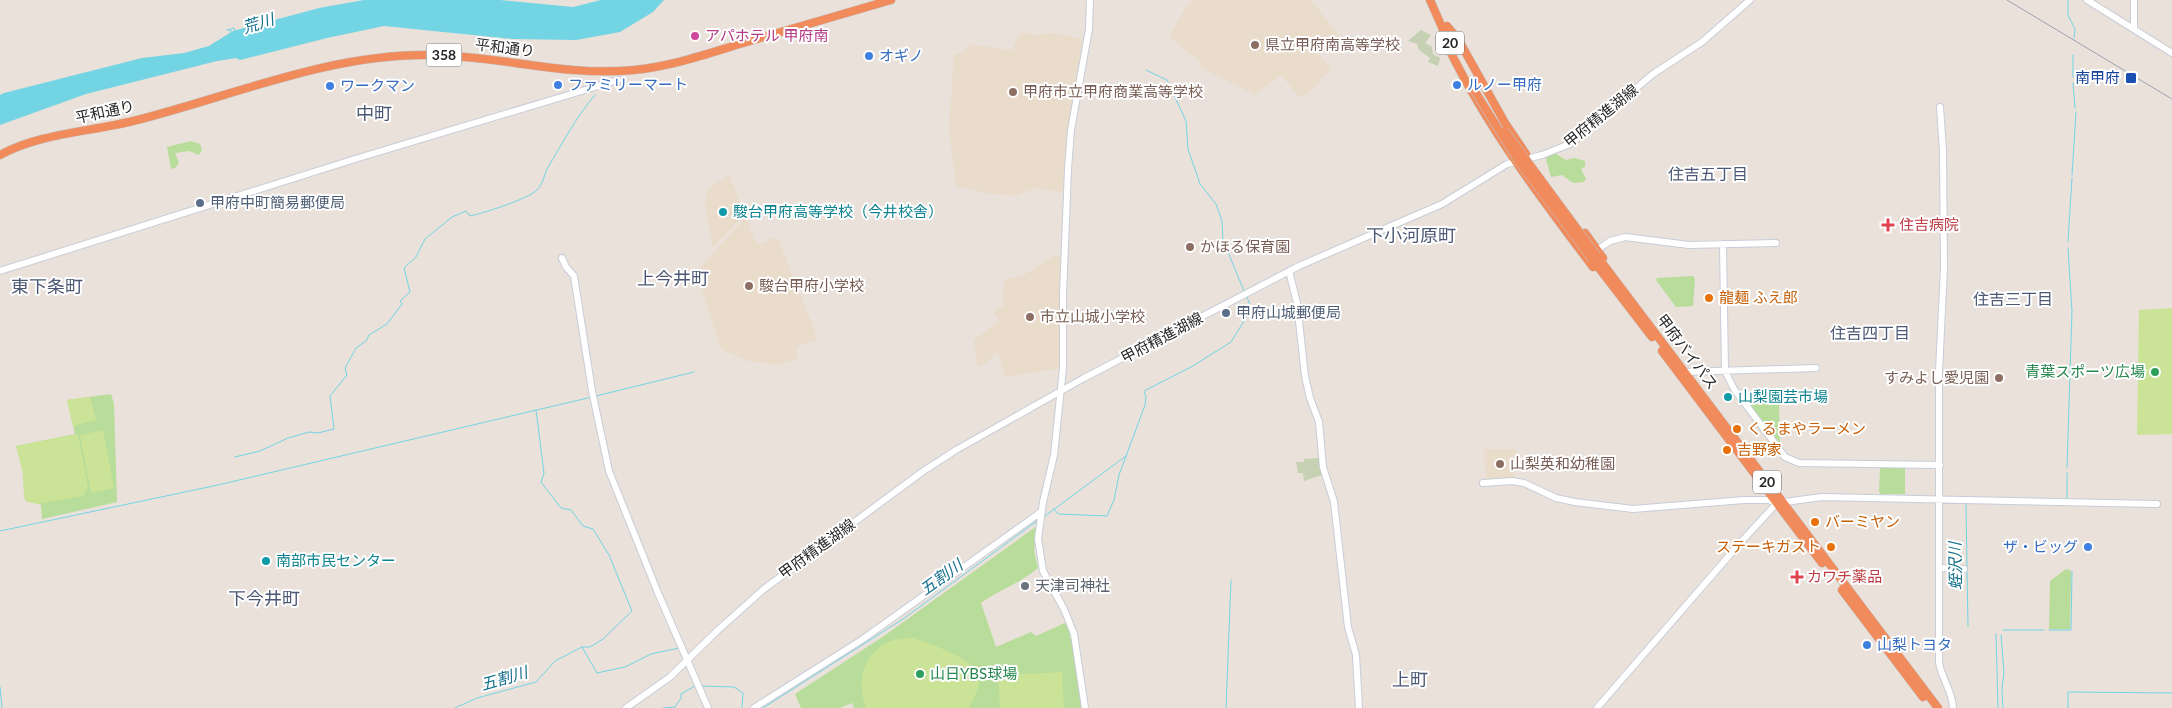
<svg xmlns="http://www.w3.org/2000/svg" width="2172" height="708" viewBox="0 0 2172 708" font-family="Lato,'Noto Sans JP',sans-serif">
<rect width="100%" height="100%" fill="#e9e1da"/>
<path fill="#eadcca" d="M1193,0h118l28,36 -21,18 14,15 -12,10 1,3 -21,16 -19,-23 -28,21 -1,-3 -52,-26v-5l-31,-26 19,-32z
M1024,32l9,3 19,-2 31,6 -16,96 -3,58 -28,-5 -20,8 -24,-2 -36,-8 -7,-58 5,-73 12,-4 1,-7 45,6 7,-15z
M729,175l16,39 -32,33 -8,-40 2,-18z
M746,217l9,24 4,3 15,-6 4,1 40,100 -21,8v12l-19,6 -30,-4 -27,-12 -25,-77z
M1064,255l-1,113 -58,9 -7,-25 -16,14 -5,1 -3,-27 25,-19 -5,-9 10,-7 -2,-6 3,-20 17,-3 32,-20z
M1484,449h32l-2,30 -28,2z"/>
<path fill="#b8dc9a" d="M191,141l9,3 2,6 -3,5 -10,-4 -14,2 4,10 -4,5 -4,1 -4,-22z
M1556,154l10,6 8,-2 11,3v6l-4,2 5,10 -2,3 -11,1 -11,-8 -11,2 -5,-18 2,-4z
M1693,276l2,3 -2,27 -17,1 -20,-27 1,-2z
M111,394l3,10 3,98 -75,17 -1,-14 -16,-5 -3,-34 -6,-20 59,-12 -8,-34z
M1776,402l3,3 1,38 -30,-37v-2z
M1882,467l23,1v26h-24l-2,-2 1,-24z
M1037,526l-3,25 4,17c-17,15 -38,21 -57,35l15,44 35,-15 5,4 31,-14 11,49 4,37h-228l-2,-5 -12,5h-39l-6,-14 89,-58z
M2066,569l4,1 1,3 -1,56h-21l1,-48z"/>
<path fill="#c5d1b2" d="M1421,30l10,5 -6,8 7,4 1,7 7,4 -2,8 -10,-4 2,-4 -11,-8 -2,-6 -9,-3z
M1319,458l3,17 -18,6 -1,-8h-5l-2,-11h8v-3z"/>
<path fill="#cbe396" d="M2172,308v126l-35,1 2,-125z
M90,397l6,23 -23,6 -6,-26z
M103,430l11,58 -23,5 -11,-58z
M78,434l10,54 -5,8 -44,8 -12,-2 -3,-6 -1,-23 -7,-27z
M912,637c18,8 64,20 67,42 1,9 -6,21 -10,29h-103c-10,-24 -3,-54 22,-66 7,-3 17,-3 24,-5z
M1062,672l2,36h-64l-2,-33z"/>
<path fill="#73d4e4" d="M364,0h136l73,7 28,-7h63l-11,12 -33,20 -44,8 -64,-1 -128,-13 -57,12 -87,22 -4,-2 -19,3 -131,33 -86,31v-30l4,-2 138,-35 42,-5 25,-7 24,-15 86,-23z"/>
<g fill="none" stroke-linecap="round" stroke-linejoin="round">
<path stroke="#73d4e4" stroke-width="1" d="M2068,0v15l7,14 -1,9
M231,33v-3h-4l7,-2 1,3
M1146,70l21,10 19,41 2,28 12,35 16,20 6,17 1,19 21,51
M2073,77v-22
M2073,83l2,25
M2072,175l4,-63
M2068,241l4,-63
M596,396l98,-24
M235,457l25,-6 28,-13 21,-6 9,1 16,-4 -4,-33 17,-21 -2,-7 11,-20 10,-7 3,-6 18,-11 15,-20 -2,-3 10,-9 -6,-24 12,-11 9,-18 27,-22 14,-6 4,5c14,-3 58,-17 67,-26 6,-6 7,-14 10,-21 15,-25 29,-52 48,-74
M2067,467l5,-156 -4,-63
M2067,498v-25
M1966,505l1,62
M1054,509l4,5 49,2 7,-16 5,-25 26,-70 1,-8 -2,-6 47,-24 40,-25 18,-29 1,-8 -3,-8
M1045,516l81,-60
M0,531l218,-46 374,-88
M1967,571l1,55
M2003,630h41
M2049,630h22l1,-59
M1996,634l2,74
M2001,635l3,37 -2,17 1,19
M582,647l15,26 28,-6 26,-13 28,-6
M701,686l33,1 9,6 -1,15
M0,687l2,21
M455,708l22,-10 59,-16 19,-21 27,-14h8l13,-8 29,-28 -23,-56 -16,-26 -10,-3 -12,-16 -10,-2 -20,-26 3,-9 -8,-63
M663,708l12,-1 6,-9v-4l14,-8
M763,708l140,-89 134,-98
M1226,708l5,-128
M2068,708v-16l104,1"/>
<defs>
<path id="secondary" d="M2087,0l85,53
M2134,29v-29
M1940,107l3,44 1,117 -5,103v291c2,16 14,30 14,46
M1723,244l2,127 9,18 51,68 14,6 141,2
M1597,250l13,-9 15,-4 64,8 87,-2
M562,258l4,9 8,9 18,115 17,80 49,122 50,115
M0,271l355,-112 263,-79
M1289,271l8,32 8,73 5,22 9,24 4,45 11,35 14,125 8,28 3,53
M1683,372l133,-4
M1483,483l29,-2 12,2 32,15 19,4 58,7 111,-9h24l9,3
M1941,568l23,1
M626,708l44,-31 48,-47 46,-41 158,-117 34,-22 128,-72 215,-112 143,-62 65,-40 35,-9 28,-11 83,-70 49,-32 48,-42
M754,708l109,-69 178,-127
M1085,708l-11,-74 -10,-25 -21,-38 -5,-32 5,-37 11,-47 9,-87v-73l5,-126 3,-39 18,-101 1,-29
M1597,708l144,-166 36,-39 45,-6 335,7"/>
<path id="highway" d="M1430,0l15,34
M1447,26l11,13 47,84 21,31
M1445,34l3,13c39,80 92,150 145,220
M0,155c41,-22 89,-23 133,-34 97,-24 194,-67 295,-66 69,0 137,22 206,15 40,-4 78,-18 116,-29 47,-14 94,-27 141,-41
M1585,233l18,25
M1597,256l341,452
M1592,259l60,78
M1662,351l160,212
M1842,590l81,107"/>
</defs>
<use href="#secondary" stroke="#c8cdd8" stroke-width="8"/>
<use href="#highway" stroke="#c3c3c3" stroke-width="9"/>
<use href="#secondary" stroke="#fff" stroke-width="6"/>
<use href="#highway" stroke="#f18b5c" stroke-width="8"/>
<path stroke="#9da2b0" stroke-width="1" d="M2007,0l165,99"/>
<defs>
<path id="highway-bridge" d="M1471,85l46,74 75,100
M1505,131l92,125"/>
</defs>
<use href="#highway-bridge" stroke="#c3c3c3" stroke-width="9" stroke-linecap="butt"/>
<use href="#highway-bridge" stroke="#f18b5c" stroke-width="8"/>
</g>
<circle fill="#d1479c" stroke="#fff" stroke-width="2" cx="695" cy="36" r="5"/>
<g fill="#8d6e63" stroke="#fff" stroke-width="2">
<circle cx="1255" cy="45" r="5"/>
<circle cx="1013" cy="92" r="5"/>
<circle cx="1190" cy="247" r="5"/>
<circle cx="749" cy="286" r="5"/>
<circle cx="1030" cy="317" r="5"/>
<circle cx="1999" cy="378" r="5"/>
<circle cx="1500" cy="464" r="5"/>
</g>
<g fill="#3f7fe0" stroke="#fff" stroke-width="2">
<circle cx="869" cy="56" r="5"/>
<circle cx="558" cy="85" r="5"/>
<circle cx="1457" cy="85" r="5"/>
<circle cx="330" cy="86" r="5"/>
<circle cx="2088" cy="547" r="5"/>
<circle cx="1867" cy="645" r="5"/>
</g>
<rect fill="#1a4fb4" stroke="#fff" stroke-width="2" x="2125" y="72" width="12" height="12" rx="2.5"/>
<g fill="#5c6f8a" stroke="#fff" stroke-width="2">
<circle cx="200" cy="203" r="5"/>
<circle cx="1226" cy="313" r="5"/>
</g>
<g fill="#0f9aa8" stroke="#fff" stroke-width="2">
<circle cx="723" cy="212" r="5"/>
<circle cx="1728" cy="397" r="5"/>
<circle cx="266" cy="561" r="5"/>
</g>
<g fill="#e0444e" stroke="#fff" stroke-width="2">
<path d="M1885.5 217.5h5v5h5v5h-5v5h-5v-5h-5v-5h5z"/>
<path d="M1794.5 569.5h5v5h5v5h-5v5h-5v-5h-5v-5h5z"/>
</g>
<g fill="#e8710a" stroke="#fff" stroke-width="2">
<circle cx="1709" cy="298" r="5"/>
<circle cx="1737" cy="429" r="5"/>
<circle cx="1727" cy="450" r="5"/>
<circle cx="1815" cy="522" r="5"/>
<circle cx="1831" cy="547" r="5"/>
</g>
<g fill="#2e9e5b" stroke="#fff" stroke-width="2">
<circle cx="2155" cy="372" r="5"/>
<circle cx="920" cy="674" r="5"/>
</g>
<circle fill="#6b7280" stroke="#fff" stroke-width="2" cx="1025" cy="586" r="5"/>
<g text-anchor="middle" stroke-width="4" stroke-linejoin="round" paint-order="stroke">
<g fill="#fff" stroke="#686868" stroke-width="1">
<rect x="1436" y="31.5" width="28" height="23" rx="4"/>
<rect x="426.5" y="43.5" width="35" height="23" rx="4"/>
<rect x="1753" y="470.5" width="28" height="23" rx="4"/>
</g>
<g font-size="14" font-weight="bold" fill="#272727">
<text x="1450" y="48">20</text>
<text x="444" y="60">358</text>
<text x="1767" y="487">20</text>
</g>
<g font-size="15" fill="#b23c85" stroke="#fff" text-anchor="start">
<text x="705" y="41">アパホテル 甲府南</text>
</g>
<g font-size="15" fill="#785e54" stroke="#fff" text-anchor="start">
<text x="1265" y="50">県立甲府南高等学校</text>
<text x="1023" y="97">甲府市立甲府商業高等学校</text>
<text x="1200" y="252">かほる保育園</text>
<text x="759" y="291">駿台甲府小学校</text>
<text x="1040" y="322">市立山城小学校</text>
<text x="1989" y="383" text-anchor="end">すみよし愛児園</text>
<text x="1510" y="469">山梨英和幼稚園</text>
</g>
<g font-size="15" fill="#272727" stroke="#fff">
<text transform="translate(505 48) rotate(7)" y="5">平和通り</text>
<text transform="translate(105 112) rotate(-12)" y="5">平和通り</text>
<text transform="translate(1601 116) rotate(-39)" y="5">甲府精進湖線</text>
<text transform="translate(1162 338) rotate(-28)" y="5">甲府精進湖線</text>
<text transform="translate(1687 352) rotate(53)" y="5">甲府バイパス</text>
<text transform="translate(817 549) rotate(-36)" y="5">甲府精進湖線</text>
</g>
<g font-size="15" fill="#366cbe" stroke="#fff" text-anchor="start">
<text x="879" y="61">オギノ</text>
<text x="568" y="90">ファミリーマート</text>
<text x="1467" y="90">ルノー甲府</text>
<text x="340" y="91">ワークマン</text>
<text x="2078" y="552" text-anchor="end">ザ・ビッグ</text>
<text x="1877" y="650">山梨トヨタ</text>
</g>
<g font-size="15" fill="#164399" stroke="#fff" text-anchor="end">
<text x="2120" y="83">南甲府</text>
</g>
<g font-size="15" fill="#4e5e75" stroke="#fff" text-anchor="start">
<text x="210" y="208">甲府中町簡易郵便局</text>
<text x="1236" y="318">甲府山城郵便局</text>
</g>
<g font-size="15" fill="#0d838f" stroke="#fff" text-anchor="start">
<text x="733" y="217">駿台甲府高等学校（今井校舎）</text>
<text x="1738" y="402">山梨園芸市場</text>
<text x="276" y="566">南部市民センター</text>
</g>
<g font-size="15" fill="#be3a42" stroke="#fff" text-anchor="start">
<text x="1899" y="230">住吉病院</text>
<text x="1807" y="582">カワチ薬品</text>
</g>
<g font-size="15" fill="#c56008" stroke="#fff" text-anchor="start">
<text x="1719" y="303">龍麺 ふえ郎</text>
<text x="1747" y="434">くるまやラーメン</text>
<text x="1737" y="455">吉野家</text>
<text x="1825" y="527">バーミヤン</text>
<text x="1821" y="552" text-anchor="end">ステーキガスト</text>
</g>
<g font-size="15" fill="#27864d" stroke="#fff" text-anchor="end">
<text x="2145" y="377">青葉スポーツ広場</text>
<text x="930" y="679" text-anchor="start">山日YBS球場</text>
</g>
<g font-size="15" fill="#5b616d" stroke="#fff" text-anchor="start">
<text x="1035" y="591">天津司神社</text>
</g>
<g font-size="16" font-style="italic" fill="#17718c" stroke="#fff">
<text transform="translate(258 23) rotate(-17)" y="6">荒川</text>
<text transform="translate(1955 566) rotate(-91)" y="6">蛭沢川</text>
<text transform="translate(941 577) rotate(-36)" y="6">五割川</text>
<text transform="translate(504 678) rotate(-16)" y="6">五割川</text>
</g>
<g font-size="16" fill="#4c5874" stroke="#fff">
<text x="1708" y="180">住吉五丁目</text>
<text x="2013" y="305">住吉三丁目</text>
<text x="1870" y="339">住吉四丁目</text>
</g>
<g font-size="18" fill="#4c5874" stroke="#fff">
<text x="374" y="120">中町</text>
<text x="1411" y="242">下小河原町</text>
<text x="673" y="285">上今井町</text>
<text x="47" y="293">東下条町</text>
<text x="264" y="605">下今井町</text>
<text x="1410" y="686">上町</text>
</g>
</g>
</svg>
